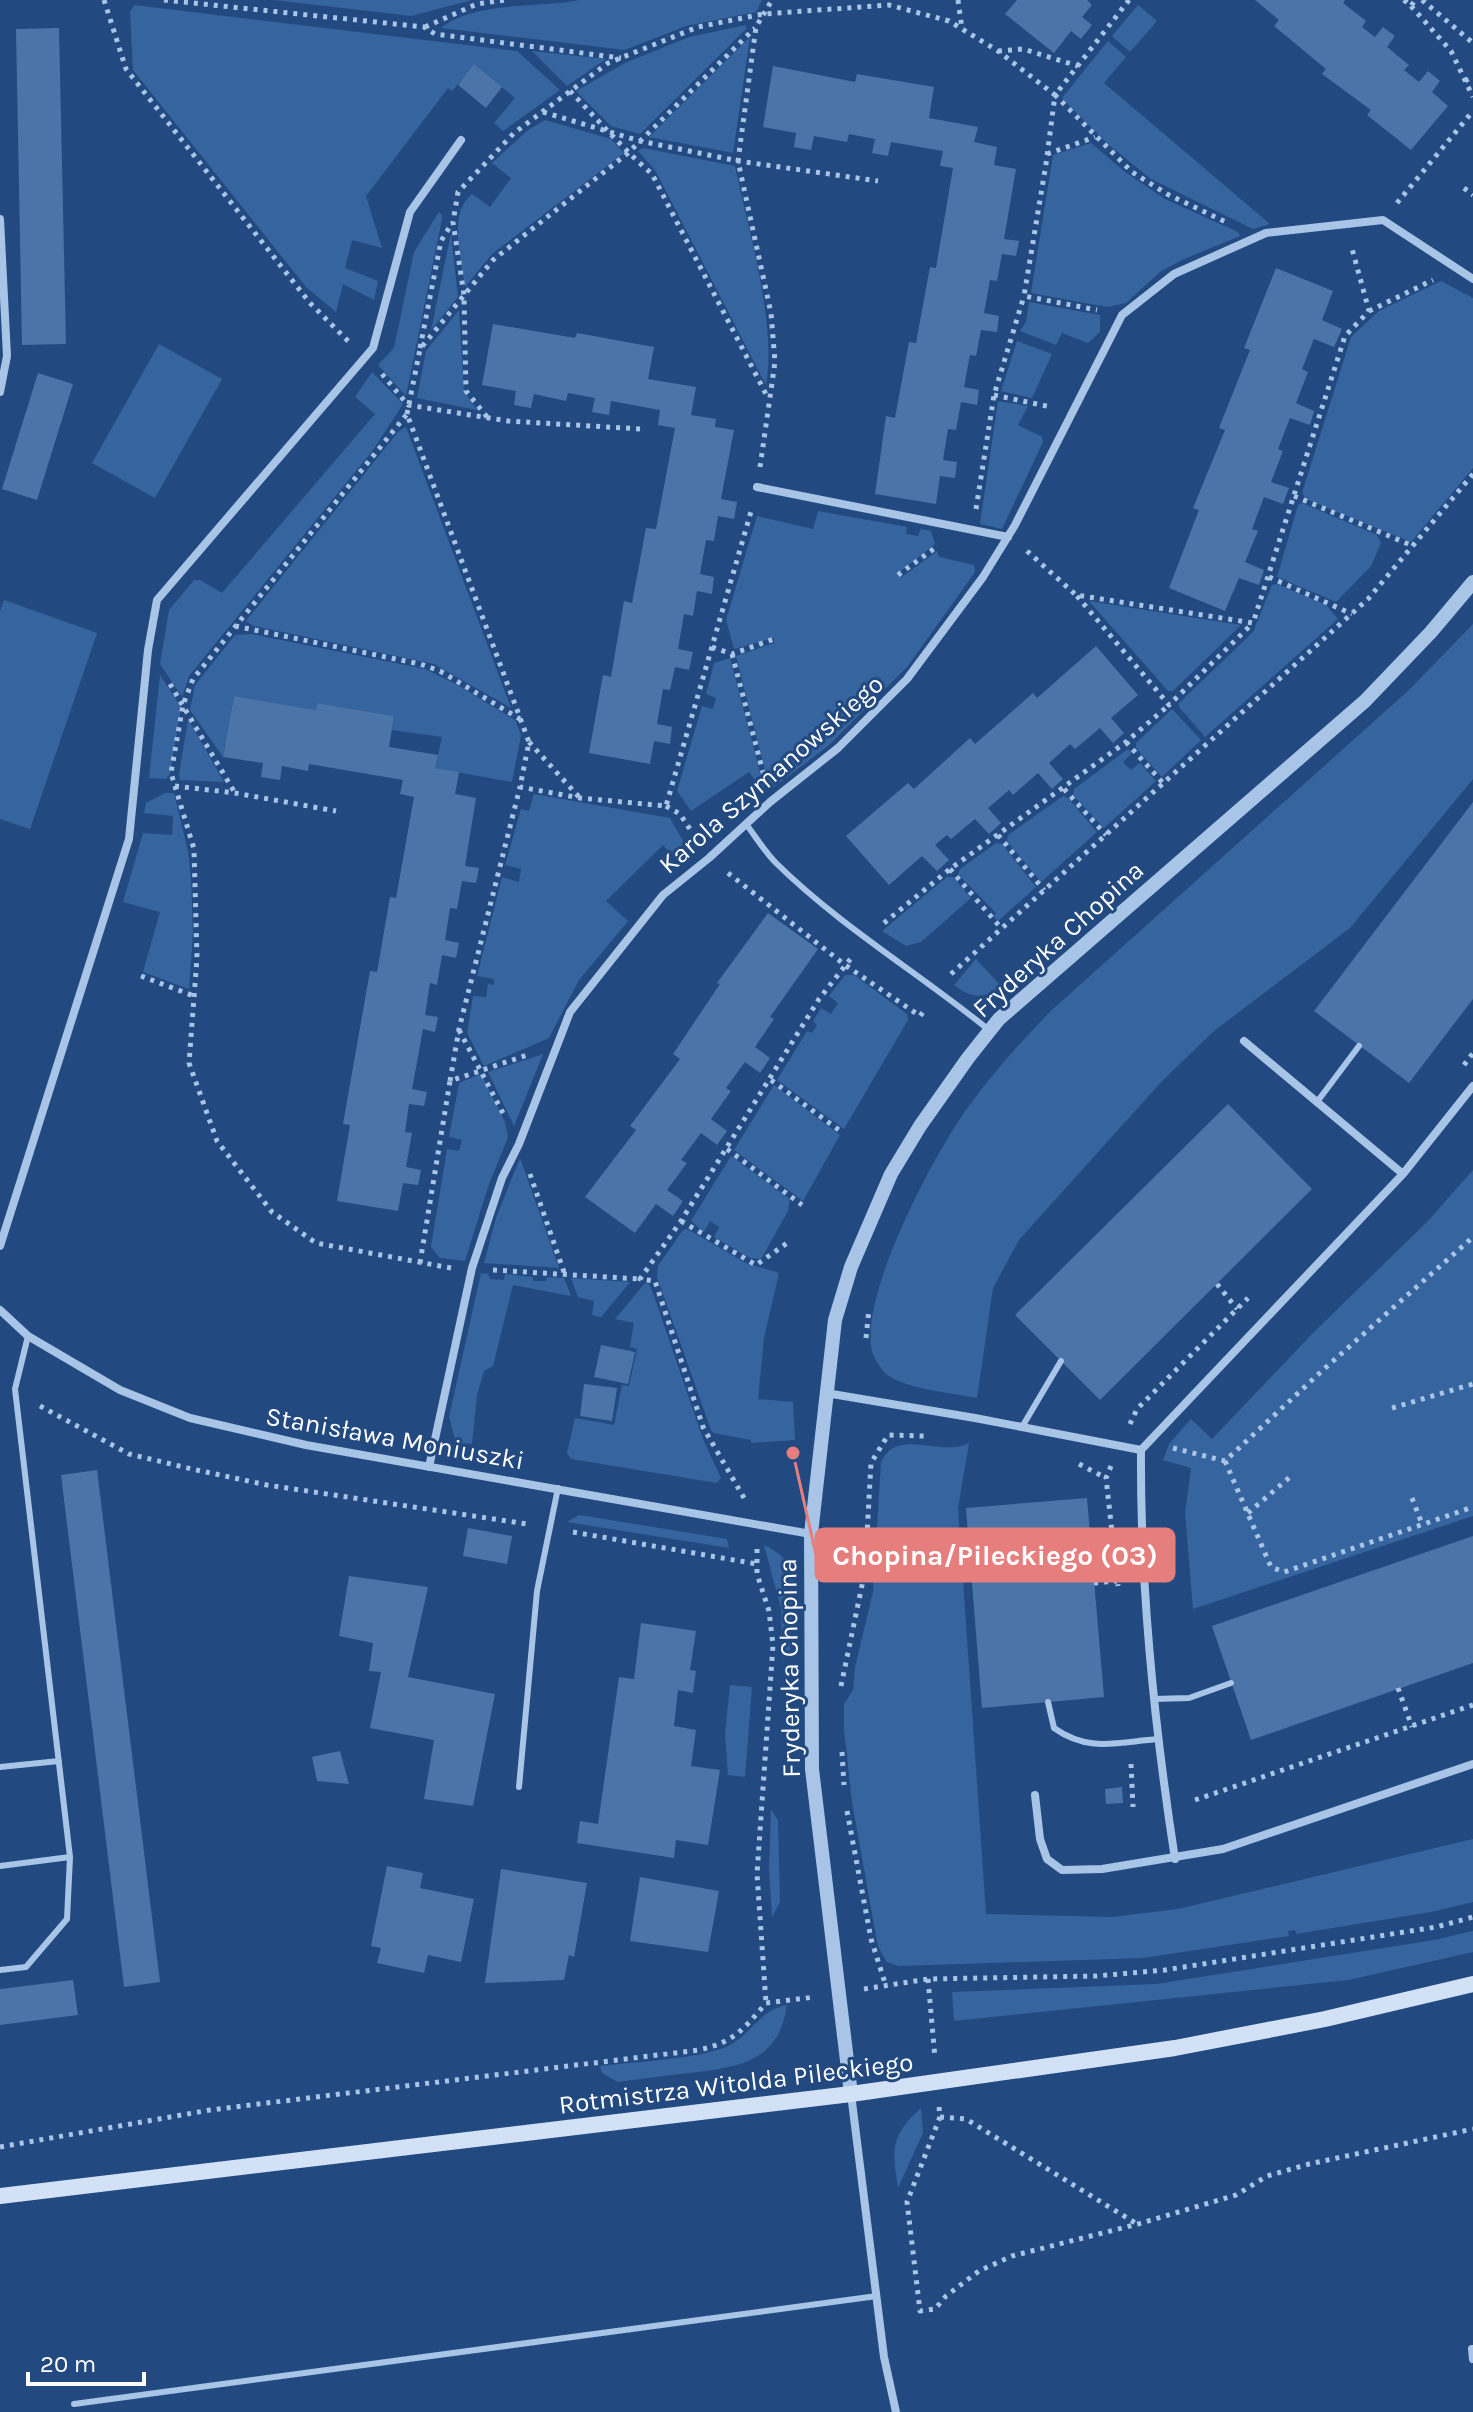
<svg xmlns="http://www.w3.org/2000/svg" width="1473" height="2412" viewBox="0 0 1473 2412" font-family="Karla,sans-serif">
<rect width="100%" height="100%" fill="#224a80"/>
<path fill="#36649e" d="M274,0h198l-61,16z
M580,0h182l-6,12 -70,14 -61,24 -184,-22c33,-27 99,-20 139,-28z
M134,5l383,46 43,39 -57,41 -9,-8 21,-25 -40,-33 -23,26 -4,-3 -82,108 16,52 -30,-8 -7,28 33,13 -4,19 -31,-16 -7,28 -30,-25 -173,-217 -3,-58z
M1138,5l19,16 -27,31 -18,-16z
M746,25v4l-106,105 -29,-8 -35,-35 49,-28 64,-26z
M750,37l-17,116 -84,-16z
M1108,41l18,16 -22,26 166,141 -17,5 -102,-50 -42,-34 -47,-47z
M532,51l74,8 -39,27z
M545,120l66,19 13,14 -132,101 -27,33c-3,-28 -18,-73 7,-93l18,13 21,-29 -19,-15 36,-33z
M1091,143l34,29 40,27 73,33 2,4 -56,23 -24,13 -34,31 -19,4 -76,-14 22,-138z
M643,148l92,18c13,63 42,157 31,219l-111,-215 -17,-19z
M439,212l3,3v4l-36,177 -28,-31 16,-17 20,-96z
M451,233l7,64 -27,33z
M1441,281l32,17v170l-62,74 -105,-43 -4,-6 49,-156 28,-26z
M1029,302l71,13v17l-12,11 -26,-10 -6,12 -36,-14 6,-9z
M459,310l5,81 13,19 -60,-12 9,-47z
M1017,341l35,13 -20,44 -31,-7z
M159,344l63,35 -67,119 -63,-35z
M372,372l31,32 -30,46 -184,226 -7,21 -22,-33 9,-54 25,-30h6l22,13 153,-179 -20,-17z
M998,401l30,5 -10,19 24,12 1,5 -41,87 -22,-5z
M406,427l105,281 -77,-44 -180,-38 -8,-5 152,-189z
M1302,503l75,32 4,8 -10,23 -35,36 -59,-25 21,-72z
M818,511l89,16 -1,7 12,2 3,-7 10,2 4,13 -38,30 5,3 35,-26 2,6 35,8 1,7 -67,94 -80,80 -58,44 -34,-134 38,-13v-5l-40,11 -8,-29 31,-104 56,13z
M1277,584l49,21 12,14 -133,118 -26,-30v-4l74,-71 19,-47z
M4,600l93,33 -67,196 -30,-10v-208z
M1089,601l152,24 -68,66h-5z
M1473,624v155l-123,149 -136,103 -52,50 -143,159 -26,48 -16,110c-23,-5 -77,-9 -93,-26 -4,-5 -10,-14 -12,-21 -13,-55 61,-195 94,-241 26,-36 55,-69 87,-101l356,-319z
M251,634l174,35 31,15 59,36 6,15 -9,47 -77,-14 7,-31 -50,-7 2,-14 -77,-13 -1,7 -82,-14 -11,61 -33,-47 5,-25 40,-50z
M730,658l36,137 -17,-23 -58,39 -14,-20 25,-85 11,3 3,-11 -10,-4 8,-31z
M160,675l21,32 -11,67 -4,5 -17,-1z
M1172,709l29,31 -39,37 -26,-29v-5z
M188,719l36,63 -44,-2 -1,-5z
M1128,749l4,4 -9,9 8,8 9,-7 16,18 -52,47 -31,-33 1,-6z
M165,793h9l14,58 3,27 2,56 -4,55 -46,-17 17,-60 -37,-10 20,-69 29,2 1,-19 -29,-3 2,-10z
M534,794l136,24 21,37 -11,10 -17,-20 -57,56 22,20 -49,59 -30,58 -65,28 -17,-33 6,-37 13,1 2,-13 6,1v-6l-17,-3 25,-99 17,5 2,-13 -16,-4 16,-56 8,2z
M1063,796l5,2 29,34 -56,50 -34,-41 1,-6z
M996,843l6,1 34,43 -38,34 -5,-5 3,-3 -38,-39 2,-5z
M947,877h6l18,21 -50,44 -15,4 -24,-15z
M976,959l25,27c-15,14 -31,12 -47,-1z
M845,975h9l53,39 1,6 -64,109 -67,-49 30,-49 5,2 5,-8 -4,-4 8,-13 10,6 7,-11 -9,-7z
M543,1054l-29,72 -26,-54z
M481,1074l24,48 3,15 -20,50 -23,74 -25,-3 -9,-11 16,-98 12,2 3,-11 -13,-3 10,-54z
M774,1085l66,50 -37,66 -69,-51z
M731,1156l59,43 -2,12 -27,48 -11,-1 -36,-21 5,-10 -9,-6 -6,11 -13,-11z
M520,1158l39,110 -75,-5 12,-45z
M1473,1170v346l-280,93 -8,-96 6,-45 -28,-8 6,-16 22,-25 21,20 101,-106 114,-111z
M687,1229l59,34 33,10 -15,65 -6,61 35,3 2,38 -44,3v-3l-38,-7 -2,-3 -54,-153 1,-11 25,-36z
M481,1273l7,1 2,5 14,1 1,-6 28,3v4h13l1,-4 17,1 7,18 -58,-11 -20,81 -9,5 -7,24 -5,49 -16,-1 -7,-26z
M571,1278l59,4 -29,35 -9,-2 2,-14 -16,-4z
M645,1283l4,1 4,9 50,146 18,39 -4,5 -146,-24 -4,-6 8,-35 39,7 8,-40 7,1 8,-37 -7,-2 4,-24 -19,-4z
M969,1443l-11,65 28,406 126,3 66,-8 295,-70v63l-42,10 -135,22 -1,-4 -7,1 1,5 -146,22 -244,8 -12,-4 -9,-15 -26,-145 -8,-73v-25l9,-14 2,-23 18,-75 8,-129c14,-37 61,-5 88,-20z
M579,1515l148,24 2,9 -162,-26z
M764,1545c15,7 25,16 31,32l-5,72 -8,10 -1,-51z
M730,1685l22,2 -7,90 -17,-2 -3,-41z
M771,1809l7,12 2,81 -8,15 -3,-48z
M1473,1931v21l-125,28 -394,41 -2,-29 204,-8 278,-44z
M787,2005c-8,54 -43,61 -89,67 -27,3 -53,6 -80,10l-16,-9 -2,-7c34,-4 96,-7 126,-19 26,-12 33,-37 61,-42z
M921,2108l2,25 -25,55c-6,-39 -8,-52 23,-80z"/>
<path fill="#4b74a9" d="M1017,0h70l5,5 -10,12 10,8 -11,14 -10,-8 -17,22 -49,-39z
M1255,0h90l-2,3 23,18 -4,6 13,10 8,-10 12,9 -8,11 22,18 -5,5 15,12 9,-11 12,10 -8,11 16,14 -37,44 -44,-35 4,-5 -49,-36 4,-5 -52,-43 5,-6z
M59,28l7,316 -44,1 -6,-316z
M474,64l28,23 -16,21 -28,-23z
M773,66l82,16 2,-8 77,13 -5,31 49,9 -4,15 23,5 -3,18 22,4 -12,70 15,2 -3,15 -14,-2 -5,27 -7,-1 -6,33 15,3 -2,16 -16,-2 -5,26 -6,-1 -6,32 15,3 -2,15 -16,-3 -5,28 -8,-1 -5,31 14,2 -2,16 -15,-2 -4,28 -61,-10 11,-78 9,2 14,-76 7,1 14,-76 6,1 17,-100 -13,-2 3,-15 -52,-9 -3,14 -16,-3 3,-14 -26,-5 -2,8 -33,-6 -3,14 -17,-3 2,-14 -33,-6z
M1276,268l57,23 -11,29 20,9 -8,18 -20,-8 -12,30 6,3 -12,31 18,8 -4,14 -20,-7 -12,31 5,2 -12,31 18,6 -6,16 -19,-7 -12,32 6,2 -13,31 19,8 -5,15 -20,-7 -14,33 -56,-23 30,-78 -6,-2 32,-78 -6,-2 31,-78 -6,-2z
M493,324l82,14 2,-5 77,14 -6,32 48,8 -5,28 25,4 -1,8 19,3 -13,69 16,3 -3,17 -16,-3 -4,25 -8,-1 -6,34 14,3 -2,17 -15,-3 -4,25 -9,-2 -6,35 15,3 -4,18 -14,-3 -5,23 -7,-1 -6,35 15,3 -2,17 -16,-3 -4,23 -61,-11 14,-78 8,2 13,-76 8,2 14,-75 10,1 19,-101 -17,-3 2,-15 -49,-9 -2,14 -17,-3 3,-14 -27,-5 -2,8 -32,-7 -3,14 -17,-3 2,-14 -34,-6z
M38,373l35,11 -36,116 -35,-11z
M1096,646l42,49 -27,23 13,15 -11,10 -13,-15 -25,21 -5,-5 -21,19 14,16 -11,10 -14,-16 -25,22 -4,-5 -21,18 13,15 -12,11 -14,-15 -24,20 -4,-4 -12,10 14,15 -12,11 -15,-15 -33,29 -43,-49 62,-53 6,6 56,-51 5,6 58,-51 4,5z
M234,696l82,14 1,-7 77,13 -5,31 49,8 -3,13 24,4 -4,22 21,4 -11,68 14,2 -3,15 -14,-2 -5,28 -7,-1 -5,32 14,3 -3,15 -14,-3 -5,30 -7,-2 -5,32 13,2 -3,15 -12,-3 -11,60 15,3 -3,14 -15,-2 -4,28 7,1 -6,34 15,3 -3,15 -15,-2 -5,28 -61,-10 13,-76 -7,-1 27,-153 7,1 13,-75 6,1 18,-101 -14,-3 3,-14 -94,-16 -1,7 -26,-5 -2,14 -19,-3 2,-14 -40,-6z
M1473,802v197l-64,84 -95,-72z
M768,913l50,36 -48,68 4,2 -19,28 15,11 -10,15 -15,-11 -19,26 5,3 -20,28 16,12 -10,14 -16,-12 -20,27 6,3 -20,27 16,11 -10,15 -17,-12 -21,29 -50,-36 51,-67 -6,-4 50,-67 -7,-5 47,-70 -3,-1z
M1228,1104l84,85 -212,211 -85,-85z
M601,1345l34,7 -7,32 -34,-7z
M584,1384l33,4 -5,33 -32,-5z
M97,1470l63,512 -36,5 -63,-512z
M1087,1498l17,199 -122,11 -16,-200z
M468,1528l44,8 -5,28 -44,-8z
M1473,1536v127l-222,77 -39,-114z
M349,1576l79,11 -20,90 87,17 -22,112 -49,-7 10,-59 -64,-12 11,-56 -12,-1 4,-28 -34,-7z
M641,1623l55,8 -6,39 6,1 -3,22 -15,-3 -4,36 22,4 -5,36 29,4 -12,75 -32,-5 -2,18 -97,-15 3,-22 18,3 21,-147 15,2z
M340,1751l9,33 -32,-3 -5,-24z
M1122,1787l1,16 -17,1 -1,-15z
M387,1866l36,7 -3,15 54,11 -13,63 -33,-7 -4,18 -47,-10 4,-15 -10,-2z
M501,1869l86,14 -13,74 -5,-2 -5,25 -79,3z
M640,1877l79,14 -11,61 -78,-11z
M73,1980l5,35 -78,10v-36z"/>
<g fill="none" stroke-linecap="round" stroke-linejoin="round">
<path stroke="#a8c4e7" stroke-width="5" stroke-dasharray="4 6" stroke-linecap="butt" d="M104,0l22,69 184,234 39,39
M164,0l260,27 11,7 186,24
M958,0l4,29
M1129,0l-74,95 77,77 35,22 61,29
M1404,0l7,6 4,-6
M1422,0l51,43
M1411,6l40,45 22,46
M425,27l52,-23 28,-4
M998,51l25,-2 55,17
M1465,81l8,-5
M570,91c27,28 53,58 82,83l116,224
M543,112l97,29 98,20 140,20
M1047,154l48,-17
M1464,188l9,7
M1397,203l76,-92
M1369,311l64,-31
M420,348l21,-107 11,-18
M382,374l26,31 100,16 133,8
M994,395l57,12
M407,414l13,-65 73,-89 135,-107 127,-125
M487,417l-21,-26 -2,-96 -11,-73 5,-30 56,-59 94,-70 90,-36 65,-13 126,-9 60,16 49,30 57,44 -9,69 -22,132 73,14
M760,467l15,-105 -4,-49 -33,-152 18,-134 16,-27
M1294,496l119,50
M976,509l18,-114 30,-99
M1027,551l49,44 177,28 92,-287 24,-25 -18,-66
M898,575l37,-27
M1269,577l83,37
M1077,596l92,109 84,-82
M235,626l185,38 20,7 80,48
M712,647l20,7 42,-15
M732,654l32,122
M170,684l65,109
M529,742l50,55
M1126,742l37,41
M175,786l60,7 101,18
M1064,789l42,46
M666,806l14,8 17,26
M998,835l46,55
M950,869l51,59
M728,873l117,92 75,51 6,-8
M884,923l66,-54 176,-127 43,-37
M951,974l417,-375 105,-125
M141,976l53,20
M459,1030l46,87
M1464,1065l9,-12
M771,1080l72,53
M450,1081l9,-52 61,-242
M727,1149l75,56
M530,1174l35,101
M681,1221l75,44 34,-24
M420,1263l30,-182 80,-27
M451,1268l-135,-25 -44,-31 -55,-71 -28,-78 8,-105 -3,-109 -23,-76 12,-68 10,-26 214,-265 122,328 -9,45 60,11 86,8 86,-298
M493,1270l147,9
M1217,1284l20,25
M866,1338l3,-29
M40,1406l89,48 63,15 75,16 260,39
M1392,1408l81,-24
M1130,1424l7,-15 111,-111
M1173,1448l52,13 99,-92 149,-132
M1225,1461l46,106 13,5 189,-65
M1079,1464l27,14
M1111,1466l-5,12 12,108
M744,1498l-41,-71 -48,-146 -15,-2 41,-58 138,-222 33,-42
M1412,1498l10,26
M1248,1513l42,-36
M573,1532l184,32
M757,1549v25l12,37 4,34 -16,229 9,129
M1094,1583l23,-2
M841,1686l24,-115 6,-108 17,-28 36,1
M1398,1688l14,39
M842,1752l2,33
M1131,1764l2,43
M1195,1800l278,-95
M847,1811l24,128 15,47
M928,1979l7,79
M864,1989l64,-10 168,-3 69,-6 271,-43 37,-10
M939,2107l1,10 -33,85 13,109 15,-2 11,-13 33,-25 33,-15 126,-32 98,-29 31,-19 42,-12 164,-35
M940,2117l26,2 171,105
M0,2147l210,-37 489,-60c35,-8 44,-20 67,-47l49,-6"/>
<path stroke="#a8c4e7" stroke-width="6" d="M746,824c10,13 19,28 30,39 64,63 144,111 213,167
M1317,1102l42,-56
M1022,1427l39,-66
M1154,1699l35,-1 42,-15
M1048,1702l6,26c35,25 64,14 104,11
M0,1767l59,-6
M519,1787l18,-196 21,-103
M0,1866l70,-9
M0,1970l26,-3 41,-48 3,-62 -55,-468 13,-53
M74,2404l803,-108"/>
<path stroke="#a8c4e7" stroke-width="8" d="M0,219l7,137 -7,36
M757,487l251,50
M1244,1041l159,133
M0,1246l129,-407 19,-189 9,-50 216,-252 37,-136 51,-72
M0,1310l28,26 92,54 70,28 116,27 505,89
M826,1393l149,25 166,32 262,-276 70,-88
M1141,1450c-1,137 13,274 34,409
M429,1467l43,-199 30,-90 17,-34 51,-132 93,-117 46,-37 61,-56 68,-54 69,-69 76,-102 32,-52 107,-210 52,-41 92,-41 117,-13 90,59
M1035,1795l5,44 7,20 15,11 40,-1 121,-20 250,-85
M851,2094l33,263 12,55
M1472,2349l1,10"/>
<path stroke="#a8c4e7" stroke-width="14" d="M851,2094l-39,-325 -1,-235 24,-214 16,-53 40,-93 29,-48 48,-68 31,-39 366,-318 66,-69 42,-50"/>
<path stroke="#d2e1f6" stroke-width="16" d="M0,2196l851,-102 324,-46 150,-29 148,-35"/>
</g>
<g text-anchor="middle" stroke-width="6" stroke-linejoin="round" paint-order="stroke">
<g font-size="26" fill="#fff" stroke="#224a80">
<text transform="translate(771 774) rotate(-41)" y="9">Karola Szymanowskiego</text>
<text transform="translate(1058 939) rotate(-42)" y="9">Fryderyka Chopina</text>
<text transform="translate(395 1438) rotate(10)" y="9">Stanisława Moniuszki</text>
<text transform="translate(789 1668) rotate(-91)" y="9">Fryderyka Chopina</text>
<text transform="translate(736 2083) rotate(-7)" y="9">Rotmistrza Witolda Pileckiego</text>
</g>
</g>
<path fill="none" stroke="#e67e7e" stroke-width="3" d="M793 1453L816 1555"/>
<circle fill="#e67e7e" stroke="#224a80" stroke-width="3" cx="793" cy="1453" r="8"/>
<rect fill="#e67e7e" stroke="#e67e7e" stroke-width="3" x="816" y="1529" width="358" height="52" rx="8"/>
<g font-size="28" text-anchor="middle" font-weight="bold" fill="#fff">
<text x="995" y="1565">Chopina/Pileckiego (03)</text>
</g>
<path d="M28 2372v12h116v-12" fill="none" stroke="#ffffff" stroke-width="4"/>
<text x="40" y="2372" font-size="24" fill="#ffffff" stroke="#224a80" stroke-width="6" paint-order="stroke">20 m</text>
</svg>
